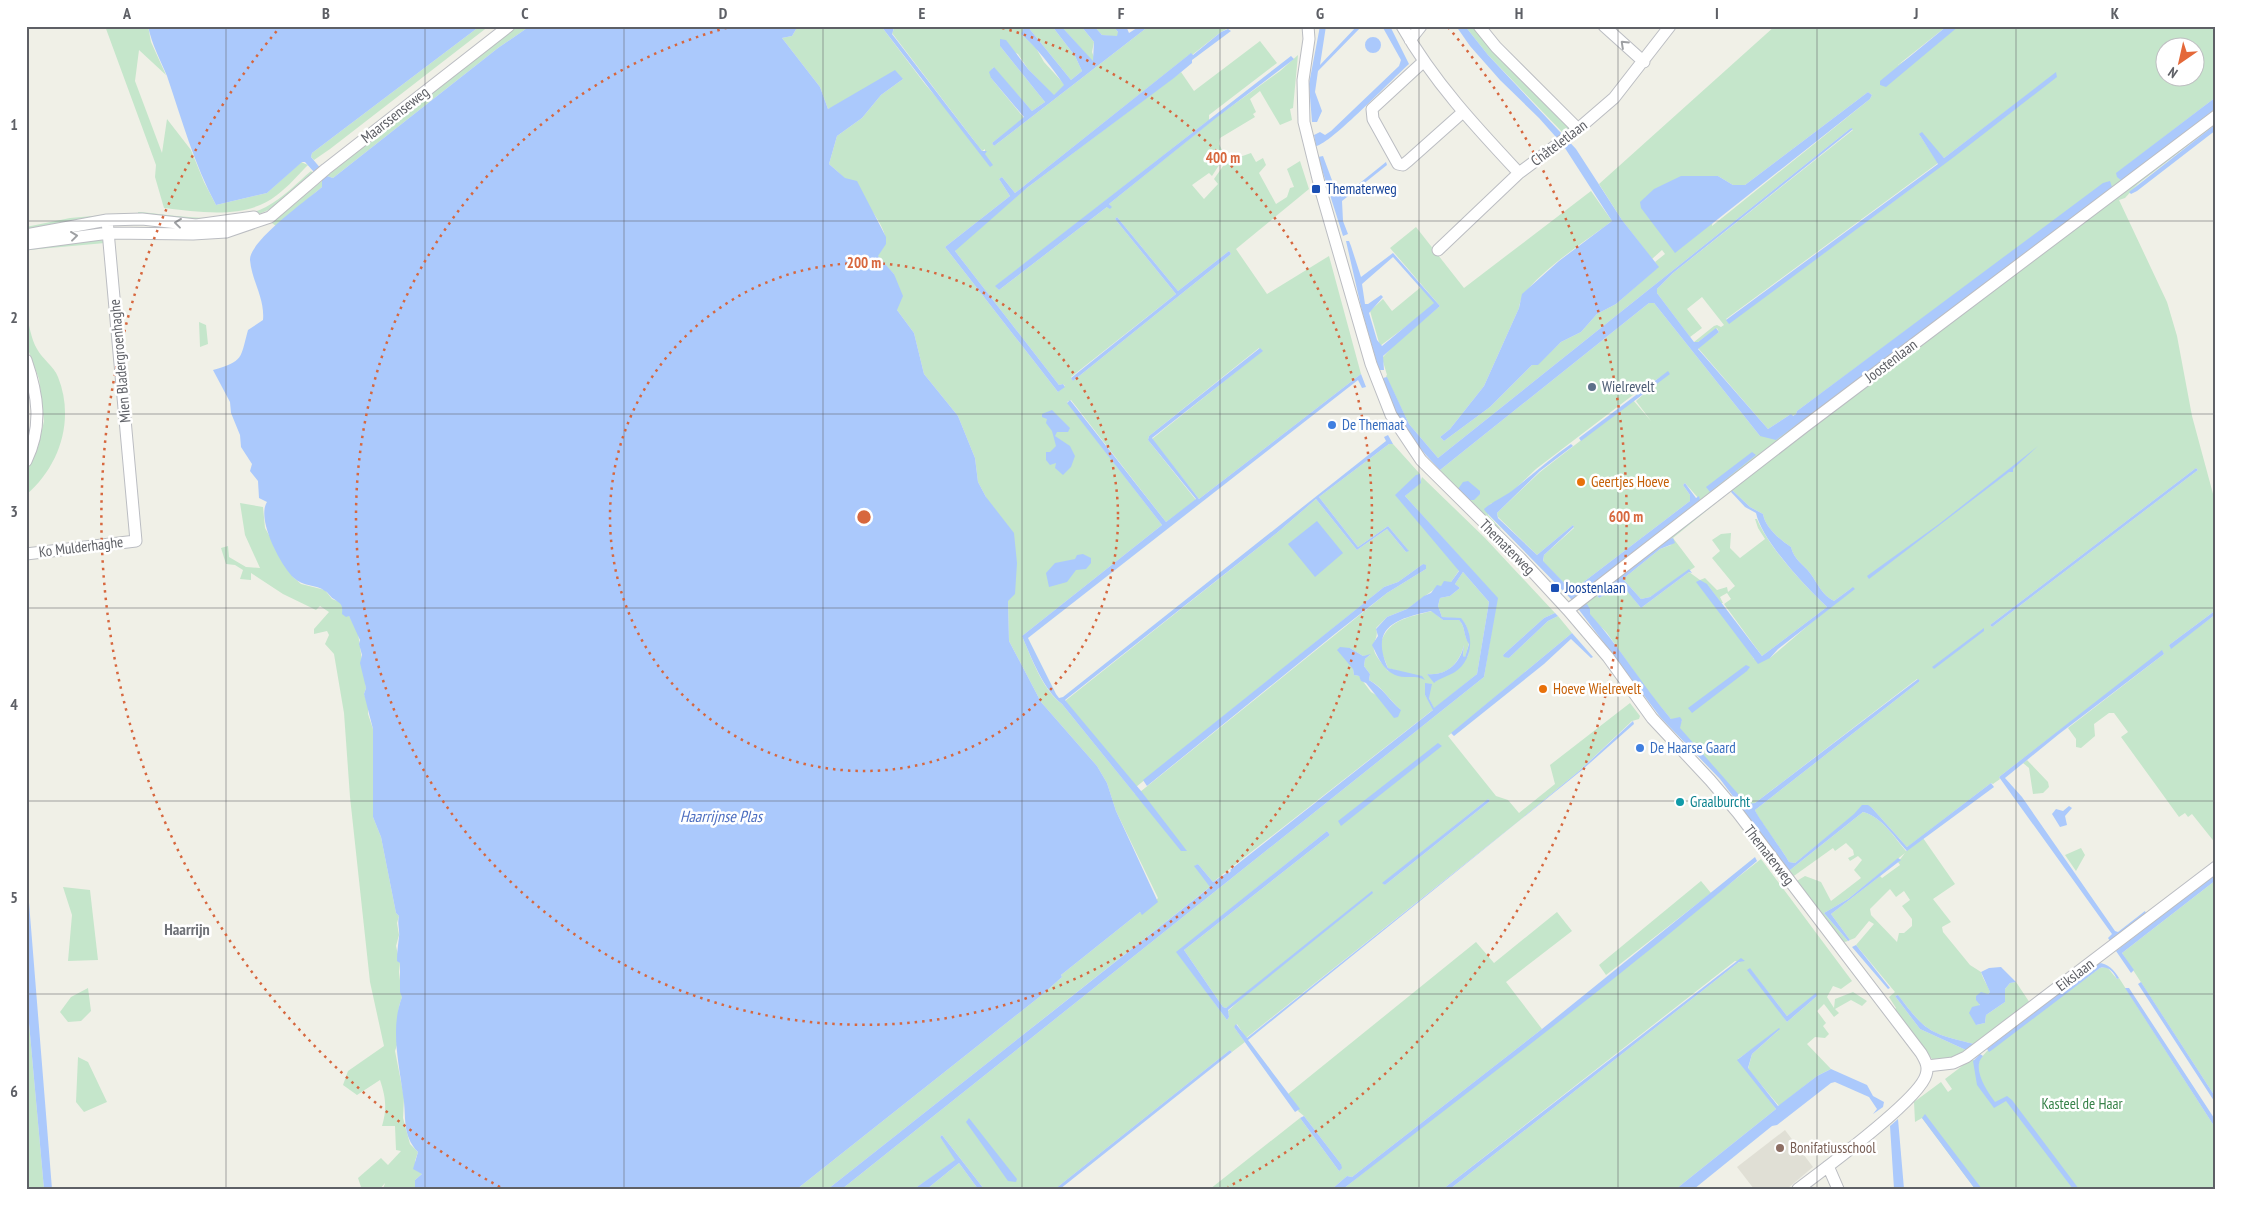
<svg xmlns="http://www.w3.org/2000/svg" width="2242" height="1215" viewBox="0 0 2242 1215" font-family="'PT Sans Narrow',sans-serif">
<rect width="100%" height="100%" fill="#f0f0e7"/>
<path fill="#e0dfd5" d="M1785,1130l28,37 -26,22h-33l-17,-22z"/>
<path fill="#c5e6cb" fill-rule="evenodd" d="M105,26h43l3,16 15,33 -27,-25 -4,31 27,72 5,-34 24,31 13,32 12,23 51,-12 34,-31 7,3c-10,10 -20,22 -31,30 -31,25 -76,17 -113,13l-9,-31 1,-12z
M480,26h9l-159,123 -16,11 -3,-3 1,-4z
M517,26h13l-32,22 -165,130 -6,-2z
M798,26h83l44,58 60,70v-5l-3,2 -90,-118 2,-4 -7,-3h165l23,30 7,15 -11,9 -43,-53 -7,7 15,14 8,14 21,23 -11,11 -26,-27 -10,-15 -18,-8 45,56 -13,9 -39,-44 -2,11 33,40 -32,25 2,3 155,-120h83l-11,6 -29,23 -2,-1 -175,139 -13,-16 -3,2 11,17 -65,51 113,145 7,-6 -2,-2 -4,1 -104,-134 3,-5 70,-59 153,-115 13,19 66,-50 17,22 -68,52v5l-8,6 -205,160 3,4 108,-83h4l-2,-3 105,-85 66,-48 18,-16 -5,53 -3,1 2,11 -12,5 -20,-34 -10,8 6,13 -3,2 2,3 -35,21 -1,6 6,12 -13,20 -3,-3 -17,12 12,14 14,-15 -4,-5 14,-20h6l17,-6 5,9 7,-4 3,7 -7,8 17,31 11,-7 3,-9 4,-1 -7,-18 13,-8 9,28 -73,60 31,45 62,-38 32,118 -162,125 -47,-60 110,-88 -3,-3 -110,88 -1,4 48,60 -30,22 -95,-122 -4,2 95,123 -140,111c10,23 20,53 40,68l73,90 5,-2 247,-199 39,-24 -3,-5 -25,18 -14,5 -248,200 -71,-86 213,-169 38,-33 41,51 30,-21 19,23 2,-2 -20,-24 -30,21 -39,-50 70,-53h4l27,30 -24,21 64,74 -9,13 -15,6 -29,21 -20,8 -11,11c2,7 0,9 -2,16 -3,9 9,20 14,27l34,7 -34,-10 -8,-20c4,-28 29,-31 52,-37l11,9h16c7,7 4,16 10,23l-4,15 -2,-2 1,-11c-5,19 -17,31 -37,29l8,8 33,-26c2,-14 3,-27 -7,-37l-19,-2 -4,-11 2,-8 10,-2 10,-8 -5,-4 8,-12 26,30 -12,72 -43,35 -5,-11 -1,-13 -3,1v9l9,14 -221,173 -15,-18 -3,2 16,20 -383,303h-31l246,-195 19,-17 -1,-2 79,-63 2,2 16,-16 -42,-87 -9,-28 -10,-17 -56,-64 -32,-61 -1,-41 -22,-103 -8,-15 -3,-24 -17,-42 -34,-42 -10,-41 -17,-23 -3,-36 -17,-18c5,-7 10,-13 8,-20 -4,-20 -40,-59 -56,-72l8,-28 25,-18 19,-23 22,-16 -75,30 -8,-22 -38,-49 10,-2zM1117,217l61,74 51,-40 2,3 -158,127 -2,-4 105,-83 -61,-75zM1350,648l13,8 7,-1 -5,4 -1,7 6,8 -1,6c14,7 20,20 32,30l-30,-18 -12,-16 -5,-1z
M1061,26h20l13,16 -2,10 3,8 -2,2z
M1094,26h19l5,6v5l-16,-2z
M1465,26h9l94,99v6l-3,4 -77,-80z
M1775,26h172l-49,39 61,-39h257v71l-99,76 5,7 94,-72v16l-78,60 -13,14 -6,2 48,102 10,34 15,80 24,89v105l-47,35 2,3 45,-34v230l-24,-30 -4,3 -3,-4 -6,4 -58,-80 7,-5 -14,-19h-5l-15,11 1,12 -14,12 -5,-1v-8l-8,-11 96,-74 -2,-3 -163,126 1,2 -7,5 -2,-1 -81,62 -3,2 -35,-39 -9,-3 -8,9 -60,49 -6,-1c-5,-10 -34,-47 -34,-52l165,-129 -3,-2 -162,124 -8,2 -68,-77 3,-8 -11,-1 -21,-25 -43,-61 -32,-33v-3l125,-97 -15,-17 -2,2 7,10v6l-109,83 -11,5 -27,-27 1,-7 30,-27 -1,-3 -36,30 -39,-38 -1,-4 43,-41 93,-72 18,21 -15,-20 32,-29 -35,23 -97,74 -22,21 -16,11 -8,3 -2,11 13,14 -4,-1 -46,-44 -11,-14 209,-167h5l106,133 38,-13 309,-241 -310,229 -1,3 -4,2 -1,-2 -23,15 -70,-81 21,-16 -2,-4 -19,14h-4l20,-16 3,-1 4,2 3,-2 -22,-28 -15,12 15,19 -12,9 -33,-44v-4l16,-16 180,-143 -2,-2 -413,330 -29,-34 -23,-48 1,-1 -5,-17 15,-16 43,-36 -50,-58 26,-21 48,61 127,-97 21,30c-21,17 -92,61 -93,87l-35,78 -34,43 -10,8 4,4 46,-34 42,-42 6,-1 23,-22 20,-10 16,-18 19,-10 42,-37 -3,-5 10,-8 -3,-4 -10,9 -30,-39 -23,-36zM2164,48h30v30h-30zM2056,73l-136,109 -191,141 -3,-4 212,-156 -19,-29 25,24zM1868,92l4,3 -2,4 -158,127 6,-50 15,9h12zM2196,468l2,2 -206,157 -2,-2zM1732,490l18,17 13,7c2,13 17,26 28,33 3,13 12,17 19,26 8,11 12,22 24,28l19,-14 -83,71 -16,1 -47,-75 14,19h2l-3,-6 7,-4 4,6 -7,5 38,52 65,-49c-23,-22 -58,-59 -70,-88h-2l3,9 7,11 -25,19 -10,-10 1,-15 -10,1 -9,6 8,11 -8,7 23,28 -7,6 -1,-5 -10,3 -12,-12 -5,2 -11,-8 -48,36 -19,-24 -23,14 -3,-4 77,-56 -2,7 -11,4 -37,30 18,20 9,-2 45,-30 -22,-29z
M311,171l2,2c-13,12 -26,27 -41,35 -41,22 -91,12 -134,8v-4h2c39,4 90,13 126,-5 17,-9 31,-24 45,-36z
M322,181v6l-46,39 -4,-3z
M128,213l2,3 -104,16v-5l44,-9z
M99,238l6,5 -77,7 -1,-4z
M1421,287l14,16 -3,4 -52,39 -10,-35 13,-12 9,12z
M26,312c3,12 5,27 11,37 5,10 17,17 21,28 17,42 2,89 -32,118v-22l12,-26 6,-26 -5,-42 -13,-35z
M199,322l7,3 2,19 -8,3z
M1422,477l63,61 70,75 -11,5 -41,37 6,3 39,-37 10,-5 14,17 -124,103 48,60 12,4 11,13 36,-29 -5,-19 80,-62 10,13 -1,3 -7,2 -53,50 -64,53 -269,214 -9,-14 -3,3 11,15 -13,10 -2,-2 -175,139h-71l-42,-54 -2,2 16,23 -42,29h-72l642,-512 13,-79 -92,-102 15,-13zM1488,799l2,2 -105,84 -2,-2zM1327,831l3,4 -146,115 39,57 3,1 25,-18 -23,21 1,6 -2,3 -50,-68z
M240,503l23,4 2,21 28,49 8,7 24,6 7,9 8,3 9,14 9,17 8,55 -2,6 4,10v10l5,15v88l8,20 15,76 3,3 -2,7 2,12 -3,11 4,17 -1,9 3,25 -3,9 -2,22 1,14 -3,9 9,46 -1,21 7,26 8,8 -3,9 7,13 -7,6v9h-32l2,-6 -5,6h-21l2,-2 -3,-9 23,-20 7,7 13,-14 -5,-1 -1,-24h-13c5,-17 4,-28 -2,-46l-23,15 -14,-10 5,-14 36,-25 -14,-64 -20,-185 -6,-84 -10,-59 -9,-10 4,-9 -2,-4 -13,3v-5l15,-17 -9,-6 -4,4 -33,-16 -32,-21v7l-11,-1 3,-9 -8,-5 -9,-1 -5,-16 7,-2 1,11 17,10 14,1 -15,-33z
M2027,760l21,22 1,5 -6,6 -10,1 -4,-26 -6,-5z
M1863,812c19,5 31,25 43,39l17,-13 32,46 -22,15 18,23 -9,5 1,5 27,33 11,7c2,8 7,13 9,20l-10,10 -4,23 9,-2 1,-8 19,-13v-13l5,-6 6,-1 14,21 -56,41c-45,-11 -47,-11 -76,-49l-3,1 25,33 46,21 3,-1 -13,9 -24,1 -38,-49 2,-2 -7,-11 6,-5 -39,-47 18,-21 -5,-3 -14,17 -5,2 -19,-26 49,-38 2,2 18,-13 -2,-3 7,-9 -57,46 -24,14 24,28 -7,2 -46,-61 10,-6 16,6 10,19 30,-23 -7,-8 8,-10 -4,-4 -8,5 -2,-3 6,-3 -1,-5 -7,-7 -11,8 -2,-3 -42,30 -3,-9 2,1zM1890,889l6,8 8,-6 6,9 -8,6 10,13v7l-8,7h-5l-2,9 -26,-27 -1,-6z
M2081,848l4,7 -9,16 -11,-16z
M1761,859l91,122 -11,8 -8,-3 -6,11 7,11 1,-9 18,-7 14,9 -5,5 -11,-6 -16,9 4,4 -5,4 -10,-13 -7,7 9,12 -3,3 6,8 -4,4 -10,-1 -8,7 24,25 -14,7 -38,30 -31,-37 4,-15 27,-24 -41,29 38,50 -100,80h-226l289,-227 4,1 -8,-2 -292,228h-100zM1750,969l37,47 29,-22 1,2 -30,26z
M2216,880v218l-94,-145z
M1701,881l10,12 -105,82 -7,-10z
M63,887l27,3 8,70 -30,1 4,-46z
M1557,912l15,19 -66,51 36,47 -190,148 -5,-1 -15,13h-122l90,-71 39,53 2,-7 -37,-48 -6,-5 1,-2 -11,-15 188,-152 18,21z
M2107,967l10,12 2,-1 97,151v60h-241l-53,-71 -7,4 -1,-20 27,-20 7,10 4,-3 -7,-10 25,-19h4l2,13 4,-14 7,-8 113,-83z
M88,988l3,23 -10,10 -13,1 -8,-10 11,-15z
M26,990l18,199h-16z
M78,1057l10,5 19,40 -23,10 -8,-10z
M959,1163l19,26h-51z"/>
<path fill="#abc9fc" fill-rule="evenodd" d="M148,26h332l-168,127 -1,4 16,19 6,2 165,-130 32,-22h268l-6,10 -10,2 38,49 8,22 67,-39 8,9 -22,16 -19,23 -25,18 -8,28 16,14 12,3 29,56v7l-8,12 16,18 9,22 -6,14 17,23 10,41 34,42 17,42 3,24 8,15 28,36 3,30 -2,31 -7,7 1,40 32,61 56,64 10,17 9,28 42,91 -16,13 -2,-3 -79,63 1,2 -19,17 -246,195h-382v-9l7,-6 -9,-5 5,-17c-17,-18 -11,-35 -15,-57 -4,-32 -13,-67 -1,-98l-2,-5v-29l-3,-2c0,-9 1,-15 2,-24 1,-7 -2,-13 0,-21l-3,-3 -15,-76 -8,-20v-88l-9,-35 2,-6 -6,-25 2,-8 -3,-11 1,-4 -11,-24 -3,1 -4,-3c1,-10 -1,-10 -8,-15 -4,-2 -5,-6 -9,-8 -9,-7 -22,-4 -31,-13 -13,-12 -38,-59 -27,-76l-8,-4 -1,-17 -8,-10 2,-7 -11,-17 -1,-12 -9,-22 -1,-11 -17,-32c31,-9 27,-11 35,-40l15,-10c2,-22 -11,-38 -13,-60 -1,-19 57,-60 72,-73v-6l-17,-19h-3l-35,31 -51,12c-22,-41 -34,-85 -49,-129 -7,-17 -15,-31 -19,-50z
M881,26l13,2 -2,6 90,117h5l-2,3 8,11 -3,2z
M1052,26h9l32,35 1,-19 -13,-16h13l8,9 15,1 1,-4 -5,-6h13l3,7 11,-7h9l-155,120 -2,-3 32,-26 -33,-39 -2,-6 5,-5 38,44 13,-9 -45,-56v-7l6,1 22,29 26,26 10,-10c-12,-18 -27,-37 -43,-51l3,-6 4,-1 43,53 11,-9 -7,-15z
M1320,26h6l-6,39 37,-39h5l-44,45 -3,21 7,19 -5,11h-5l-3,-38z
M1382,26h8l19,38c-16,14 -78,80 -93,82l-2,-11 6,-3 5,3 6,-4 68,-65 2,-6z
M1456,26h9l23,29 88,94 46,71 37,47 -43,37 -19,10 -16,18 -20,10 -23,23h-6l-42,42 -46,34 -4,-4 10,-8 34,-43 35,-78 3,-14 37,-33 53,-40 -49,-76 -24,-27 -39,-38 -30,-34z
M1947,26h12l-73,61 -6,-2v-4z
M1228,29l3,2 -39,29v3l-18,15 -146,109 -73,64 104,134 4,-1 2,3 -7,5 -113,-145 65,-51 -11,-17 3,-2 13,16 176,-140 2,2 28,-23z
M1365 45a8 8 0 1 1 16 0a8 8 0 1 1-16 0Z
M1291,56l3,3 -78,59 -107,86 3,3 -2,2 -3,-2 -108,83 -4,-4z
M2056,72l1,5 -103,80 -225,167 -3,-4 212,-156 -19,-30 3,-2 22,26z
M1868,92l4,3 -2,4 -195,154 -34,-45 -1,-6 14,-13 27,-13h37l15,9h12z
M2216,97v11l-94,73 -5,-4 -1,-4z
M2216,124v6l-79,61 -6,3 -2,-2z
M1851,128l2,1 -180,144 -16,16v4l37,49h4l18,-14 3,4 -21,17 70,80 23,-15 2,2 3,-2 1,-3 306,-228 7,-2 2,6 -150,116 -186,137 -16,-4 -106,-133h-5l-209,167c-25,-26 -50,-55 -57,-92l4,-1 22,47 29,34z
M1323,156l13,35 5,4h4l41,-33 1,3 -45,36 1,20 5,13 -5,2 -25,-79z
M1117,217l61,74 51,-40 2,3 -158,127 -2,-3 105,-84 -61,-75z
M1346,241h3l2,5 10,31 32,-24 47,53 -57,50 1,14h-5l-17,-59zM1393,257l41,46 -52,43 -5,-6 -8,-27 14,-16 -2,-2 -13,9h-3l-3,-20z
M1260,348l3,3 -111,87 47,61 162,-125 5,13 -4,1 -4,-8 -330,258 28,56 3,4 4,-1 323,-256 -2,-4 4,-2 5,9h-4l-70,53 39,50 30,-21 21,25 -3,1 -19,-23 -30,21 -41,-51 -38,33 -213,168 76,91 46,60h-6l-119,-147c-19,-15 -30,-45 -40,-68l140,-111 -95,-122 3,-3 96,122 30,-23 -48,-59 1,-4z
M1668,371l2,3 -89,67 -2,-3z
M1052,410l18,18 -2,4h-11l-2,4 15,10 5,10 -4,11 -8,8 -8,-7 1,-5 -6,2 -4,-5v-8h4l6,-6 -4,-15 -6,-8 1,-4 -5,-2v-3z
M1571,444l2,2 -33,25 -43,42 1,5 39,37 36,-30 1,2 -30,28 -1,6 27,28 11,-5 109,-83v-6l-7,-10 2,-2 11,15 3,-2 1,4 -125,97v3l7,6 5,-2 3,5v5c30,33 52,71 81,105l9,-2 2,3 -2,8 67,76 8,-1 163,-124 2,2 -165,129c1,5 29,42 34,52l6,1 59,-49 8,-9h6l4,3 35,39 84,-64 3,4 -87,64c-13,-14 -25,-34 -44,-39l-73,58h-2l-68,-91 -59,-61 -91,-120 -85,-87 -1,-2c9,-8 20,-12 29,-19 20,-16 38,-32 58,-46z
M2038,446l-25,23v3h-4l-140,107 -2,-3 72,-52z
M1752,452l4,3 -46,37 -4,-5z
M2196,468l2,2 -206,157 -2,-2z
M1420,474l1,9 -16,13 93,102 -14,79 -642,512h-14l382,-302 -16,-21 4,-2 15,18 15,-10 1,1 2,-2 -1,-1 203,-160 -8,-15v-12l7,1 -3,14 5,10 43,-34 12,-72 -26,-30 -8,12 5,4 -10,8 -10,2 -2,8 4,11 19,1c14,16 12,42 -6,54 -7,4 -15,6 -21,11l-7,-9c19,2 33,-10 37,-29l-1,11 2,1 4,-13c-6,-8 -3,-17 -10,-24h-16l-12,-9c-34,8 -62,15 -43,57l34,8 3,4c-7,-4 -13,-3 -20,-3 -20,-1 -26,-18 -33,-32l6,-9 -2,-7 11,-12 20,-8 17,-13 7,-3 6,-8 4,1 3,-5 7,1 8,-11 -64,-76 21,-20z
M1468,481l12,10v3l-6,6h-6l-10,-11 5,-7z
M1732,490l18,17 13,7c2,13 17,26 28,33 3,13 12,17 19,26 8,11 12,22 24,28l19,-14 2,2 -77,60 -8,9 -12,6 -62,-82 4,-2 7,4 55,72 65,-49c-21,-20 -65,-66 -71,-94l-11,-6 -14,-15z
M1317,521l26,32 -28,24 -27,-33z
M1673,538l2,5 -15,6 -37,30 18,20 9,-2 39,-28 3,4 -3,-1 -48,36 -19,-23 -23,13 -3,-4 69,-54z
M1083,554l8,4v5l-5,6 -10,1 -9,12 -18,5 -3,-14 9,-10 20,-4 2,-4z
M1423,564l3,1v4l-39,24 -51,40 -189,153 -4,-6 241,-193 14,-5z
M2216,610v4l-45,35 -2,-4z
M1555,613l3,3 -10,5 -39,37 -5,-1 -1,-2 41,-37z
M1984,628v3l-50,38 -2,-2z
M1572,633l21,24 -2,1 -20,-19 -27,25 -90,72 -3,-3z
M1340,647l10,1 13,8 8,-2 -6,5 -1,7 6,8 -1,6c14,8 20,20 32,30l-3,7 -4,1 -28,-35 -5,-2 -2,-5 -5,-1 -1,-6 -16,-19z
M2162,650l2,4 -105,80 -54,44 17,19 93,134 3,1 27,-21 2,5 -37,25 -2,-3 4,-4 -113,-157z
M1746,665l4,2 -3,4 -55,42 -4,-5z
M1633,721l1,3 -52,46 -334,270 52,69 -5,3 -61,-85 2,-3 11,14 268,-214 64,-53z
M1438,743l4,3 -101,80 -3,-5z
M1488,799l2,2 -105,84 -3,-2z
M2069,806l3,2 -7,8 2,9 -7,2 -8,-13 4,-5 7,2z
M1327,831l3,4 -146,115 39,57 3,1 146,-117 1,2 -145,117 1,7 -2,3 -51,-68z
M1755,857l2,4c-134,114 -275,220 -414,328h-11l15,-13 5,1 190,-148z
M1898,858l3,2 -70,54 19,26 -2,1 -24,-28 24,-14z
M26,865l26,324h-8l-18,-199z
M2216,874v6l-94,73 12,17 -3,3 -15,-22z
M1856,945l34,43 -2,1 -36,-42z
M1741,958l4,3 -6,1 -289,227h-7z
M2098,963c10,0 16,7 21,15l-2,1c-4,-7 -8,-13 -17,-11l-108,82 -3,2 -2,-3z
M2001,967l15,15 -6,1 -5,6v13l-19,13 -1,8 -9,2 -7,-12 3,-6 8,-2 -4,-5v-4l5,-4 7,2 2,-2 -9,-20 8,-4z
M1750,968l37,48 29,-23 1,3 -30,26 -40,-52z
M2141,982l75,116v6l-78,-120z
M2125,988h4l87,133v8z
M1898,995c28,37 31,38 76,49l17,-11 -25,17 -46,-21 -25,-33z
M1779,1028l1,1 -28,25 -4,14 30,38 39,-30 14,-7 36,16 6,11 11,6 -1,5 -10,7 4,-5 -8,-12 -34,-15 -4,1 -54,42 -5,1 -78,63h-18l100,-80 -39,-49z
M1230,1050l2,2 -172,137h-5z
M1980,1054l3,2c-12,12 4,35 12,46l12,-6 5,4 67,89h-6l-67,-88 -12,7 -17,-23 -4,-24z
M1925,1114l57,75h-7l-53,-71z
M1304,1116l37,48 1,4 -3,3 -39,-53z
M969,1118l48,61 -1,3 -8,-1 -42,-59z
M1898,1119l6,70h-10l-4,-63z
M942,1135l42,54h-6l-19,-26 -32,26h-13l41,-29 -15,-23z"/>
<g fill="none" stroke-linecap="round" stroke-linejoin="round">
<defs>
<path id="minor" d="M1308,26l1,13 -6,41 1,42 17,69 50,173 20,51 30,45 99,98 48,52 40,47 44,61 58,62 28,33 183,240c4,7 8,13 5,22 -7,25 -103,95 -128,114
M1402,26c31,55 74,101 117,147
M1479,26l17,21 82,82
M1604,26l40,36
M1410,40l11,-14
M1423,62l-51,47 1,10 25,45 5,1 5,-4 55,-49
M26,235l81,-15 35,-1 54,6 58,-8
M26,244l83,-11 84,1 33,-2 44,-15 56,-48 183,-143
M1438,250l81,-77 59,-44 36,-31 56,-72
M26,360c12,35 17,66 0,101
M26,554l110,-13 -29,-321
M1568,610l236,-183 412,-311
M1927,1066l26,-3 13,-6 250,-190
M1828,1166l10,23"/>
</defs>
<use href="#minor" stroke="#bbbdc2" stroke-width="13"/>
<use href="#minor" stroke="#fff" stroke-width="11"/>
</g>
<defs><path id="oneway-chevron" d="M-2-3.5L2.5 0L-2 3.5" fill="none" stroke-width="1.6" stroke-linecap="round" stroke-linejoin="round" transform="scale(1.25)"/></defs>
<g stroke="#9ea0a3">
<use href="#oneway-chevron" transform="translate(1624 44) rotate(-137)"/>
<use href="#oneway-chevron" transform="translate(178 223) rotate(-173)"/>
<use href="#oneway-chevron" transform="translate(74 236) rotate(-7)"/>
</g>
<path fill="none" stroke="#5e6066" stroke-width="1" stroke-opacity="0.55" d="M226,26v1163M425,26v1163M624,26v1163M823,26v1163M1022,26v1163M1220,26v1163M1419,26v1163M1618,26v1163M1817,26v1163M2016,26v1163M26,221h2190M26,414h2190M26,608h2190M26,801h2190M26,994h2190"/>
<g fill="none" stroke="#d7673e" stroke-width="2.5" stroke-dasharray="2.5 5">
<circle cx="864" cy="517" r="254"/>
<path d="M995 26A508 508 0 1 1 733 26"/>
<path d="M500 1187A762 762 0 0 1 280 27M1448 27A762 762 0 0 1 1228 1187"/>
</g>
<g fill="#1a4fb4" stroke="#fff" stroke-width="2">
<rect x="1311" y="184" width="10" height="10" rx="2.5"/>
<rect x="1550" y="583" width="10" height="10" rx="2.5"/>
</g>
<circle fill="#5c6f8a" stroke="#fff" stroke-width="2" cx="1592" cy="387" r="5"/>
<g fill="#3f7fe0" stroke="#fff" stroke-width="2">
<circle cx="1332" cy="425" r="5"/>
<circle cx="1640" cy="748" r="5"/>
</g>
<g fill="#e8710a" stroke="#fff" stroke-width="2">
<circle cx="1581" cy="482" r="5"/>
<circle cx="1543" cy="689" r="5"/>
</g>
<circle fill="#0f9aa8" stroke="#fff" stroke-width="2" cx="1680" cy="802" r="5"/>
<circle fill="#8d6e63" stroke="#fff" stroke-width="2" cx="1780" cy="1148" r="5"/>
<g text-anchor="middle" stroke-width="5" stroke-linejoin="round" paint-order="stroke">
<g font-size="15" fill="#5e6066" stroke="#fff">
<text transform="translate(395 115) rotate(-38)" y="5">Maarssenseweg</text>
<text transform="translate(1559 143) rotate(-37)" y="5">Châteletlaan</text>
<text transform="translate(120 361) rotate(-95)" y="5">Mien Bladergroenhaghe</text>
<text transform="translate(1891 361) rotate(-37)" y="5">Joostenlaan</text>
<text transform="translate(81 547) rotate(-7)" y="5">Ko Mulderhaghe</text>
<text transform="translate(1507 547) rotate(45)" y="5">Thematerweg</text>
<text transform="translate(1769 855) rotate(52)" y="5">Thematerweg</text>
<text transform="translate(2075 975) rotate(-37)" y="5">Eikslaan</text>
</g>
<g font-size="15" fill="#164399" stroke="#fff" text-anchor="start">
<text x="1326" y="194">Thematerweg</text>
<text x="1565" y="593">Joostenlaan</text>
</g>
<g font-size="15" fill="#4e5e75" stroke="#fff" text-anchor="start">
<text x="1602" y="392">Wielrevelt</text>
</g>
<g font-size="15" fill="#366cbe" stroke="#fff" text-anchor="start">
<text x="1342" y="430">De Themaat</text>
<text x="1650" y="753">De Haarse Gaard</text>
</g>
<g font-size="15" fill="#c56008" stroke="#fff" text-anchor="start">
<text x="1591" y="487">Geertjes Hoeve</text>
<text x="1553" y="694">Hoeve Wielrevelt</text>
</g>
<g font-size="15" fill="#0d838f" stroke="#fff" text-anchor="start">
<text x="1690" y="807">Graalburcht</text>
</g>
<g font-size="15" fill="#38834a" stroke="#fff">
<text x="2082" y="1109">Kasteel de Haar</text>
</g>
<g font-size="15" fill="#785e54" stroke="#fff" text-anchor="start">
<text x="1790" y="1153">Bonifatiusschool</text>
</g>
<g font-size="16" font-style="italic" fill="#4c6ec0" stroke="#fff">
<text x="721" y="822">Haarrijnse Plas</text>
</g>
<g font-size="16" font-weight="bold" fill="#6f7278" stroke="#fff">
<text x="187" y="935">Haarrijn</text>
</g>
</g>
<circle cx="864" cy="517" r="8" fill="#d7673e" stroke="#fff" stroke-width="2.5"/>
<g font-size="15" text-anchor="middle" font-weight="bold" fill="#d7673e" stroke="#fff" stroke-width="5" stroke-linejoin="round" paint-order="stroke">
<text x="1223" y="163">400 m</text>
<text x="864" y="268">200 m</text>
<text x="1626" y="522">600 m</text>
</g>
<rect width="2242" height="1215" fill="none" stroke="#ffffff" stroke-width="55"/>
<g transform="translate(2180 62) rotate(214)"><circle r="24" fill="#ffffff" stroke="#bfbfc2"/>
<path d="M0-4L9 19L0 12L-9 19Z" fill="#e46839"/>
<text y="-8" font-size="14" font-weight="bold" text-anchor="middle" fill="#5e6066">N</text>
</g>
<rect x="28" y="28" width="2186" height="1160" fill="none" stroke="#5e6066" stroke-width="2"/>
<g font-size="16" text-anchor="middle" font-weight="bold" fill="#5e6066">
<text x="127" y="19">A</text>
<text x="326" y="19">B</text>
<text x="525" y="19">C</text>
<text x="723" y="19">D</text>
<text x="922" y="19">E</text>
<text x="1121" y="19">F</text>
<text x="1320" y="19">G</text>
<text x="1519" y="19">H</text>
<text x="1717" y="19">I</text>
<text x="1916" y="19">J</text>
<text x="2115" y="19">K</text>
<text x="14" y="130">1</text>
<text x="14" y="323">2</text>
<text x="14" y="517">3</text>
<text x="14" y="710">4</text>
<text x="14" y="903">5</text>
<text x="14" y="1097">6</text>
</g>
</svg>
